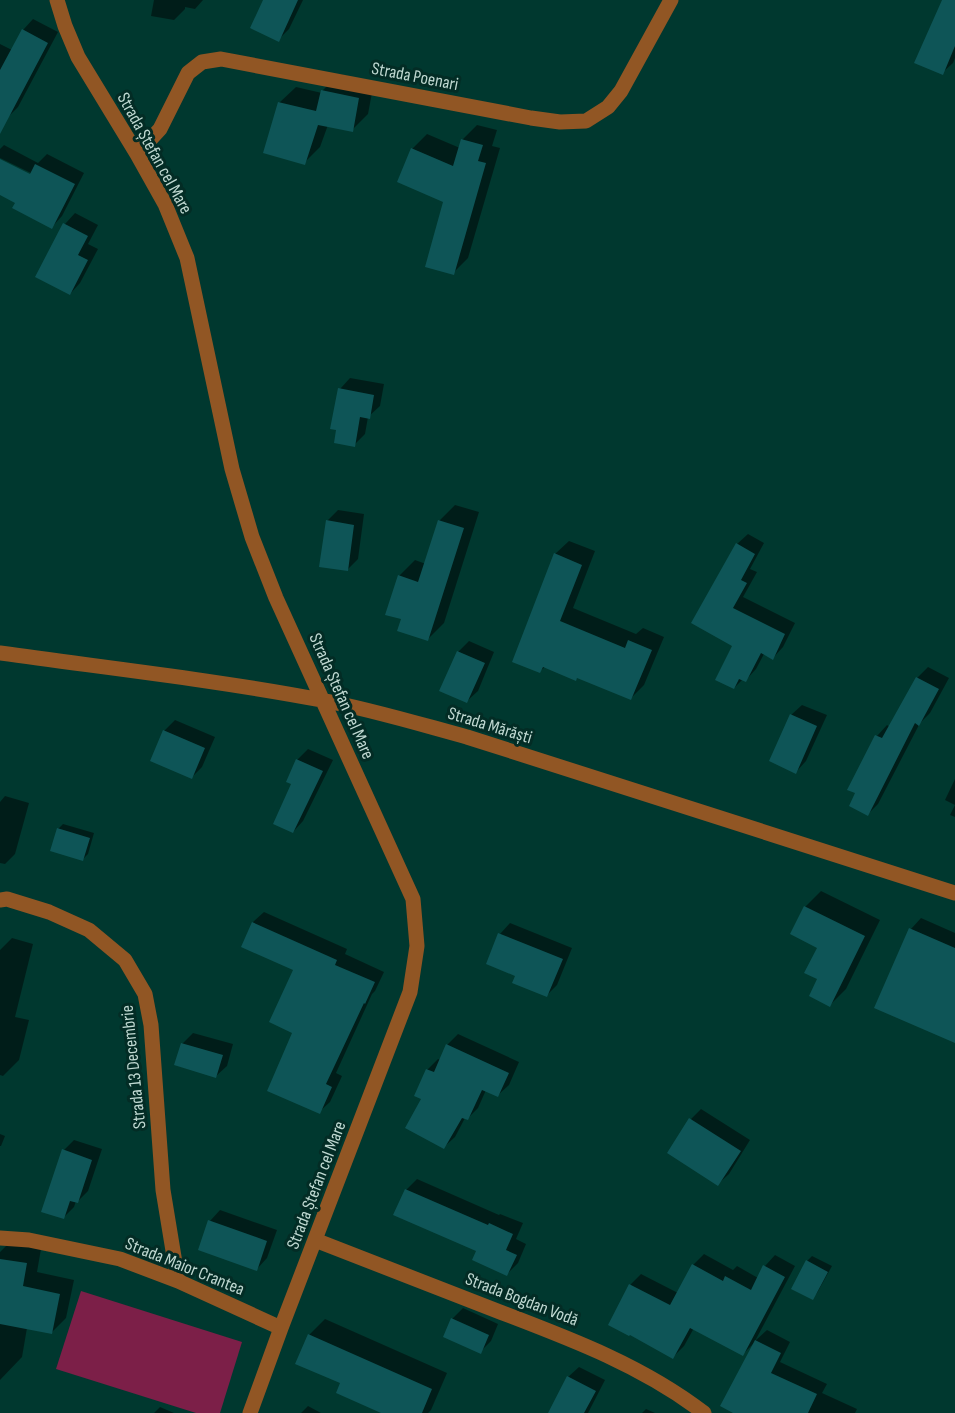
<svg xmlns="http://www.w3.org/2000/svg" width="955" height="1413" viewBox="0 0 955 1413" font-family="'Sofia Sans Condensed',sans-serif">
<rect width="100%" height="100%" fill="#00382f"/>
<path fill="#7c1f48" d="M81,1291l161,51 -22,71h-24l-140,-44z"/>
<path fill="#0007" d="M154,0h49l-8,9 -10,-2v2l-11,11 -23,-4z
M265,0h38l-14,29 -11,11z
M944,0h11v58l-2,5 -11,10z
M33,19l25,13 -40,75 -11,11 -7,-4v-70l12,6 11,-20z
M339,74l35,8 -6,32 -16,16 -24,-5 -8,22 -16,16 -25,-60 17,-16 26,6 1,-3z
M477,125l20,5 -5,16 8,2 -32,110 -15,15 -8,-72 -33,-52 15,-15 33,14 2,-8z
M4,145l34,18 9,-9 37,19 -22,43 -10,11 -35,-25 -17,-8v-33l36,18 1,-3 -37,-18v-9z
M75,213l23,12 -10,19 10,5 -18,34 -10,11 -33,-17 28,-53z
M350,378l34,6 -4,22 -12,11 -3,17 -11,11 -14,-56z
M455,505l24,7 -35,111 -16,16 -25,-21 -4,-42 16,-16 11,4 13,-43z
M338,510l26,4 -6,45 -11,11 -20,-49z
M748,534l16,9 -14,26 7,3 -14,25 52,26 -12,24 -10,11 -9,-4 -8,15 -10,11 -3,-1 -9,9v-43l-41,-22 44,-79z
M569,541l26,10 -22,57 63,26 7,-6 21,9 -20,48 -13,13 -53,-21 -2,2 -31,-12 -5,4 15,-117z
M469,641l25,11 -16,39 -11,10 -9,-49z
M928,667l21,11 -19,35 -10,10 -42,81 -10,10 -11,-21 20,-57 10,-11 3,2 27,-49z
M802,705l25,10 -21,46 -10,11 -5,-57z
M175,720l40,17 -13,30 -11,11 -39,-18 12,-29z
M308,749l25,11 -30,61 -10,11v-49l4,-23z
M955,779v26l-10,-5z
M5,796l24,7 -14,51 -10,10 -5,-1v-61z
M955,805v12l-5,-2z
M63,824l31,9 -6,21 -5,5 -25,-30z
M821,891l59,29 -34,69 -16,16 -11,-58 -27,-14 13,-26z
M264,912l83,37 -2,5 39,18 -9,19 -3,3 -36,79 6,3 -12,26 -11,10 -25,-80 1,-63 -52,-23 10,-24z
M921,918l34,15v108l-44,-112z
M510,923l62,25 -15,37 -10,10 -30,-20 -17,-41z
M12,938l21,6 -18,73 14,3 -10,40 -16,16 -3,-1v-125z
M193,1033l40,11 -6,22 -11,10 -34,-32z
M458,1034l61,28 -10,23 -11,10 -12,-5 -8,18 -11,11 -2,-1 -10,19 -11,10 -21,-48 4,-29 11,-11 3,1 6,-15z
M701,1109l49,31 -21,34 -11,10 -27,-65z
M0,1134l5,2 -4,10h-1z
M74,1140l28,9 -14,42 -11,11 -1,-1 -2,6 -11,11 1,-68z
M417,1179l82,36 1,-1 23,9 -7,16 10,5 -8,19 -11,11 -29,-24 -83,-36 11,-24z
M220,1210l57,20 -10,28 -10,11 -47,-48z
M9,1243l32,6 -4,23 37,8 -8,38 -15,15 -24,-5 -5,29 -22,23v-128z
M704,1254l29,16 4,-4 21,12 7,-12 10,-11 20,11 -40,75 12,-11 23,12 -10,20 47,22 -5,9 35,16 -2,4h-118l17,-70 -11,11 -49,-26 -10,18 -11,11 -63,-33 21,-40 10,-10 37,19 15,-28z
M812,1256l20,10 -15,27 -5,5 -5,-37z
M463,1308l35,16 -7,17 -11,11 -28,-33z
M325,1319l122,54 -16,37 -3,3h-43l-43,-31 -33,-47z
M579,1367l26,13 -17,33h-38l18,-36z
M308,1406l13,7h-20z
M160,1407l14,6h-20z
M646,1409l9,4h-13z"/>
<path fill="#0e5557" d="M263,0h35l-19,42 -29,-14z
M942,0h13v46l-12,29 -29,-12z
M22,29l26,14 -48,91v-64z
M321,90l38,8 -6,34 -35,-7 -13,40 -42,-12 15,-51 38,9z
M461,139l22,6 -5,16 8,2 -32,112 -29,-8 18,-65 -46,-20 14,-34 42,18z
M0,159l30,15 5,-10 40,20 -23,45 -40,-21 3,-5 -15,-8z
M63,223l25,13 -10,19 10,5 -18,35 -35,-18z
M338,388l36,7 -4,24 -10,-2 -5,30 -21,-4 2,-13 -6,-1z
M326,520l28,5 -6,46 -29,-4z
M438,520l26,8 -36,113 -31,-10 4,-12 -16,-4 13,-40 20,7z
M736,543l19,11 -14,26 6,3 -14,25 52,26 -12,26 -12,-7 -15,29 -7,-3 -5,10 -19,-9 17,-34 -41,-23z
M554,553l28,12 -22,56 65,27 3,-8 24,10 -21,50 -54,-22 -1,3 -33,-14 -3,6 -28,-11z
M457,651l28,12 -18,40 -28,-12z
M916,677l23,12 -20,37 -4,-3 -47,93 -19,-10 6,-13 -8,-3 28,-55 7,3z
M790,714l27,12 -21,48 -27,-13z
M163,730l42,18 -13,31 -42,-18z
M296,759l27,12 -30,62 -20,-9 18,-40 -5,-2z
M57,828l33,10 -7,23 -33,-10z
M804,906l61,30 -35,71 -21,-11 8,-17 -13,-6 13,-25 -27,-14z
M252,922l85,38 -2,5 40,17 -10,22 -1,-1 -38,81 6,3 -12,27 -53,-23 25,-58 -23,-11 24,-52 -52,-23z
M909,928l46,20v95l-81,-35z
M498,933l65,26 -16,38 -35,-14 3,-7 -29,-12z
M181,1043l42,12 -7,23 -42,-13z
M446,1044l63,29 -11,24 -16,-7 -14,30 -6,-2 -18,31 -39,-21 16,-29 -7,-3 12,-27 8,3z
M689,1118l52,33 -23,35 -51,-33z
M62,1149l30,11 -14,43 -8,-2 -6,18 -23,-7z
M405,1189l83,36 1,-2 24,11 -7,16 11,5 -10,21 -35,-16 4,-9 -83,-36z
M208,1220l59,21 -10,30 -59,-21z
M0,1259l27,4 -4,23 37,8 -8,40 -52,-10z
M806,1260l22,12 -15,28 -22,-11z
M692,1264l31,17 2,-5 26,14 12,-25 22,12 -42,79 -53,-28 -17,31 -43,-24 -1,1 -21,-11 21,-41 41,21z
M451,1318l38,17 -8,19 -38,-17z
M308,1334l124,55 -10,24h-41l-45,-20 4,-10 -45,-19z
M755,1340l26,13 -10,20 46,21 -9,19h-75l-13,-7z
M567,1376l29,15 -12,22h-36z"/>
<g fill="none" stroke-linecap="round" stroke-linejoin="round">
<path stroke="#915624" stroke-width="15" d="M57,0l8,26 13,31 59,97 28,50 22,54 45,211 20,68 24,61 137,301 4,47 -7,46 -129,336 -31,85
M137,154l23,-25 28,-56 14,-11 19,-3 310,59 29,4 26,-1 22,-14 13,-16 50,-91
M0,653c107,15 215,27 321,47 49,9 98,24 146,37l488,156
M0,900l7,-1 42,13 40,18 36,30 20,34 6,31 12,165 15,91
M0,1238l29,2 91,19 58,22 103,47
M315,1240c62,24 123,48 185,72 71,27 143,54 204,101"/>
</g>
<g text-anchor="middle" stroke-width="6" stroke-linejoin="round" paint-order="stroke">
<g font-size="18" fill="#bfd8d1" stroke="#032c25">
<text transform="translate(415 76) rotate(11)" y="6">Strada Poenari</text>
<text transform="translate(155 153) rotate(61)" y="6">Strada Ștefan cel Mare</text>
<text transform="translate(342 696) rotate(66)" y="6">Strada Ștefan cel Mare</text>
<text transform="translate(490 725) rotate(17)" y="6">Strada Mărăști</text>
<text transform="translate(133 1067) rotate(-96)" y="6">Strada 13 Decembrie</text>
<text transform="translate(316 1185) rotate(-69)" y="6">Strada Ștefan cel Mare</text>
<text transform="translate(185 1266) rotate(22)" y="6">Strada Maior Crantea</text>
<text transform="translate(522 1299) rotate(21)" y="6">Strada Bogdan Vodă</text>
</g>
</g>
</svg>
